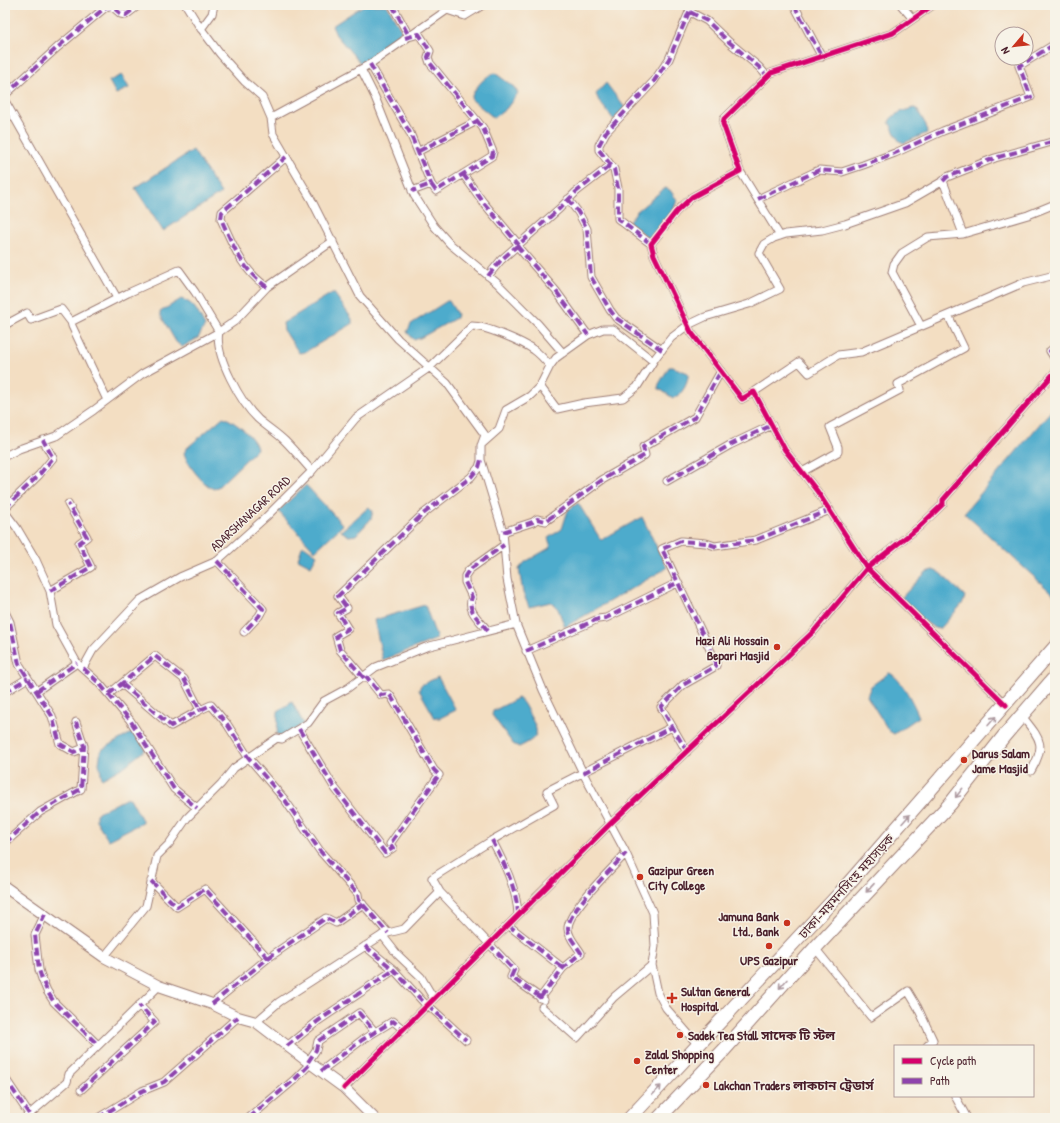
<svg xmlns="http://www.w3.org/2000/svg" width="1060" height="1123" viewBox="0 0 1060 1123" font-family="'Patrick Hand','Noto Sans Bengali',sans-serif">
<rect width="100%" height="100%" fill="#f7f3e8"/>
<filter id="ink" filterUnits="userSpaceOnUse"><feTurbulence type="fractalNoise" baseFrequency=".025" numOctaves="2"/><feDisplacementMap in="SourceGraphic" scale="8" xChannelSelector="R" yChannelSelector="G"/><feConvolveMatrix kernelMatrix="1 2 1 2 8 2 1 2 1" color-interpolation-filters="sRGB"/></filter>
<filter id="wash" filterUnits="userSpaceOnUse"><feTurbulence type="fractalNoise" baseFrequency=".012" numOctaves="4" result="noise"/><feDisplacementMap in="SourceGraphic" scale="16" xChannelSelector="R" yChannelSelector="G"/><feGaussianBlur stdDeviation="0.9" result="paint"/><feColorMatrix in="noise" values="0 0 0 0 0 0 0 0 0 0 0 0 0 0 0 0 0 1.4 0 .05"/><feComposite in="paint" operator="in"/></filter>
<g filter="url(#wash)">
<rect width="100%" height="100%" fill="#f3dec2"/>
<path fill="#4dabcc" stroke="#4c657c" d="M364,5h23l17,30 -43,29 -25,-29 -4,-9z
M495,73l19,14 4,6 -12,16 -12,9 -23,-19c2,-9 14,-24 24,-26z
M122,75l7,13 -13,6 -7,-13z
M606,83l19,25 -11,12 -15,-19 -3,-7z
M914,108l3,1 9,16 1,8 -23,10 -5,-2 -10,-19c3,-8 16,-12 25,-14z
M193,150l28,43 -58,38 -28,-43z
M665,188l5,2 7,10 -3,9 -24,30 -20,-15 -1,-2 7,-10z
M332,293h2l18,26v5l-47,28 -6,1 -15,-23 -1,-7z
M181,299c15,4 17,15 24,27l-7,12 -16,9 -6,-5 -15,-26 -1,-4z
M447,301h2l8,13 -1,4 -36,20 -6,2 -7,-8 4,-8z
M669,367h4l15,6c1,10 -6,22 -15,25l-15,-10 1,-4z
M1055,406v190l-91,-83z
M223,417c10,3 33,21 34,32l-38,37 -5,3c-11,-4 -27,-25 -30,-36l3,-5z
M306,485l37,40 -28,26 -37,-40z
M578,503l23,37 41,-23 25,51 -102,59 -7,-18 -7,-7 -22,5 -6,-14 -4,-24 6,-7 26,-15 -3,-9 14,-9 6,-19z
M369,507l4,4 -2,8 -15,16 -7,1 -8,-5z
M304,546l13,9 -6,11 -13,-7 4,-12z
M933,570l7,3 25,23 -2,7 -23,26c-10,0 -34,-23 -38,-32l24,-25z
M425,605l12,34 -54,21 -9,-40z
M889,673c11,3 26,33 30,44l-25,17 -5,-3 -22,-35 4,-10z
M438,677l18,33 -16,8h-5l-16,-28 2,-5z
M518,698c5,3 8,10 11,16 11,19 11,23 -10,33l-6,-3 -21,-29 1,-4z
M292,702l12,22 -21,13 -6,-2 1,-24z
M135,731l10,17v2l-20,16 -23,13 -3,-16 2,-13z
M127,798h3l13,24 -35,18 -12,-20v-6z"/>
</g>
<g filter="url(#ink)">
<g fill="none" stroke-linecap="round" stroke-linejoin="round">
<defs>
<path id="street" d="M186,5l13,21 21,28 25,28 17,15 9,21 2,16 38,65 49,97 38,43 49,44 38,52 -3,8
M392,5l17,31
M794,5l28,52
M901,5l12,14
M933,5l-40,28 -122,40 -47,46 -1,5 17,47 -48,26 -16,15 -25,32 3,11 37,77 51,67 12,-7 31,58 32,41 50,77 139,137
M690,12l17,9 22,21 30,25 8,9
M201,29l11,-15 2,-9
M405,38l14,-4 11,17 -2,6 2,6 53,65 10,24 -1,4 -56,35 -5,-7 -19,7
M370,64l40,69 21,51
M361,69l14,28 39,98 20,31 16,18 47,39 41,41 25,29
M5,95l53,-48 49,-41 7,2 7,6 5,1 13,-10
M5,101l112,197
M271,118l99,-54 77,-54 18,6 18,-11
M419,151l58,-30
M740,171l40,65
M463,174l20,28 36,43
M943,181l4,-4 48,-19 60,-17
M568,199l10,13 9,17 4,48 19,33 6,8 46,32
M758,199l61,-29 23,2 21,-7 32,-12 48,-22 88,-34 -12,-31 36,-22
M651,244l-33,-25v-31l-4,-19 -15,-19v-5l7,-13 48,-51 15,-22 23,-54
M517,246l39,45 32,44
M488,276l13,-16 58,-51 17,-17 35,-27
M267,287c-25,-17 -34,-42 -46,-68l1,-7 64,-55
M71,322l1,4 35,74
M5,325l22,-12 4,7 30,-11 10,13 57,-29 51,-23 16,22 24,40c-5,23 22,71 39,87 9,8 19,14 27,22 9,9 18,20 27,30
M921,326l-29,-54 2,-8 8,-11 26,-16 35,-3 65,-19 27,-11
M1055,347l-5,4 5,8
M653,361l-40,-32h-10l-15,6 -32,23 -6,8 -10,20 -10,10 -24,14 -7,19 -18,16v15l22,72 4,47 9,45 27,66 40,83 42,78 28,62 2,33 -3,19 6,28 8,15 32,37
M540,386l17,23 27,-6 39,-5 14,-11 19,-30 15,-19 17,-13 17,-8 44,-13 31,-15 -21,-36 5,-9 10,-6 12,-4 36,-4 23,-6 60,-21 38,-22 20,53
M754,392l45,-30 10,11 29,-18 23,-3 162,-69 32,-8
M5,456l14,-7 37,-13 38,-26 48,-36 77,-42 16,-11 32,-34 66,-46
M802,472l36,-20v-5l-8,-20 70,-37 -2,-6 66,-36 -16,-33
M667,481l63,-36 42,-20
M5,508l34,-33 14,-17 -10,-18
M5,512l12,16 19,32 14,31 6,34 21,38 22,20 31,37 44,69 23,19
M503,532l30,-10 4,-3 9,2 56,-41 43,-25 -2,-8 52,-30 26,-46
M217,561l46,48 -4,7 -15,16
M50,591l41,-24 -12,-24 8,-6 -19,-33
M5,612l5,10 9,42 33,52 8,28 14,8 10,-4
M488,631c-8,-11 -22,-20 -16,-34l-7,-15v-6l4,-6 35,-25
M526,651l72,-32 8,-1 71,-35
M83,668l10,-18 47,-50 40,-23 37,-16 49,-44 46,-46 44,-53 74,-51 42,-41c14,0 51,16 62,24 6,4 11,10 16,16
M364,678l-24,-28 -4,-14 12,-7 -10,-16 9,-5 -9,-12 85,-82 48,-37 8,-10 2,-6
M122,684l49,42 29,-16
M37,691l40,-28
M5,692l23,-14
M109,694l46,-38 29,23 16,31 11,-5 16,19 21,33 37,43 35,51 38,43 1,6 29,33
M1022,716c18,23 25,28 9,55
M299,729l35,58 51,66 8,-5 -3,-4 49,-69 -5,-5 -42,-72 -3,-4 -8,1 -15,-19
M687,752l-26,-45 22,-22 33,-19v-4l-54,-113 19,-8 25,2 9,3 41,-6 74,-30
M492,840c12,23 25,49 26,75
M5,843l35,-31 41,-23 3,-43 -8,-24
M151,881l26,26 28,-18 63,69
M440,892l74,78 -3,7 33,23
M45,914l-10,21 4,35 3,9 5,12 7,11 44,43
M508,925l55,43
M382,935l15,19 24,23 13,22
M365,946l29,24 33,36
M815,948l56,69 37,-26 9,15 16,34 -6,6
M104,957l42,-51 11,-50 12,-12 18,-26 34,-34 13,-16 43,-30 5,1 26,-16 16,-22 24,-13 28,-21 50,-20 90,-23
M540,998l23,-30 18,-15c-4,-7 -13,-16 -13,-24 -1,-18 45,-61 58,-76
M212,1004l56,-46 58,-40 10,5 27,-19
M428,1005l38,35
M542,1007l35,31 37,-41 38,-32
M256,1022l23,-20 105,-68 20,-5 36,-37 -8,-14 62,-39 60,-34 -7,-14 125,-64
M287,1046l31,-25 76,-51
M308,1062l8,-12 2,-9 41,-28 16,19
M321,1071l41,-31 31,-19 11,9
M5,1078l24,36
M344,1088l266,-264 204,-193 53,-63 52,-41 24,-23v-4l112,-128
M81,1090l74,-68 -16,-17
M955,1096l12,22
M25,1118l42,-36 2,-8 90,-88
M98,1118l44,-27 22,-9 74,-65
M249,1118l45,-38 16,-16"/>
<path id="secondary" d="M5,887l99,70 55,29 53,18 26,13 18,5 47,36 41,30 30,30"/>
<path id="highway" d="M630,1118l211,-226 214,-245
M659,1118l65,-68 91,-102 136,-145 53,-67 51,-59"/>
</defs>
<use href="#street" stroke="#9e7e76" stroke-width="9"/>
<use href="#secondary" stroke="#9e7e76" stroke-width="12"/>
<use href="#highway" stroke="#9e7e76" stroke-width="15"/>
<use href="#street" stroke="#fff" stroke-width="7"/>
<use href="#secondary" stroke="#fff" stroke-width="10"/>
<use href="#highway" stroke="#fff" stroke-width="13"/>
<path stroke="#8e44ad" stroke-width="4" stroke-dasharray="8 4" stroke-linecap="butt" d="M392,5l17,31
M794,5l28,52
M690,12l17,9 22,21 30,25 8,9
M405,38l14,-4 11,17 -2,6 2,6 53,65 10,24 -1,4 -56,35 -5,-7 -19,7
M370,64l40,69 21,51
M5,95l53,-48 49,-41 7,2 7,6 5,1 13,-10
M419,151l58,-30
M463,174l20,28 36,43
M943,181l4,-4 48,-19 60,-17
M568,199l10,13 9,17 4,48 19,33 6,8 46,32
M758,199l61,-29 23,2 21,-7 32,-12 48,-22 88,-34 -12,-31 36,-22
M651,244l-33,-25v-31l-4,-19 -15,-19v-5l7,-13 48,-51 15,-22 23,-54
M517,246l39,45 32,44
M488,276l13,-16 58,-51 17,-17 35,-27
M267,287c-25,-17 -34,-42 -46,-68l1,-7 64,-55
M1055,347l-5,4 5,8
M667,481l63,-36 42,-20
M5,508l34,-33 14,-17 -10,-18
M503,532l30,-10 4,-3 9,2 56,-41 43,-25 -2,-8 52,-30 26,-46
M217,561l46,48 -4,7 -15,16
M50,591l41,-24 -12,-24 8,-6 -19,-33
M5,612l5,10 9,42 33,52 8,28 14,8 10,-4
M488,631c-8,-11 -22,-20 -16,-34l-7,-15v-6l4,-6 35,-25
M526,651l72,-32 8,-1 71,-35
M83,668l16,15 31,37 44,69 23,19
M364,678l-24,-28 -4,-14 12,-7 -10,-16 9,-5 -9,-12 85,-82 48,-37 8,-10 2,-7
M122,684l49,42 29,-16
M37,691l40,-28
M5,692l23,-14
M109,694l46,-38 29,23 16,31 11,-5 16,19 21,33 37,43 35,51 38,43 1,6 29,33
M299,729l35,58 51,66 8,-5 -3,-4 49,-69 -5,-5 -42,-72 -3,-4 -8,1 -15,-19
M687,752l-26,-45 22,-22 33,-19v-4l-54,-113 19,-8 25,2 9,3 41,-6 74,-30
M583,773l89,-46
M492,840c12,23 25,49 26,75
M5,843l35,-31 41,-23 3,-43 -8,-24
M151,881l26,26 28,-18 63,69
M45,914l-10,21 4,35 3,9 5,12 7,11 44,43
M508,925l55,43
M489,944l25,26 -3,7 33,23
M365,946l29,24 33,36
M540,998l23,-30 18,-15c-4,-7 -13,-16 -13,-24 -1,-18 45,-61 58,-76
M212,1004l56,-46 58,-40 10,5 27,-19
M428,1005l38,35
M287,1046l31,-25 76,-51
M308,1062l8,-12 2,-9 41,-28 16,19
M321,1071l41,-31 31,-19 11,9
M5,1078l24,36
M81,1090l74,-68 -16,-17
M98,1118l44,-27 22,-9 74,-65
M249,1118l45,-38 16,-16"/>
<defs>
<path id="cycleway" d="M933,5l-40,28 -122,40 -47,46 -1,5 17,47 -48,26 -16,15 -25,32 3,11 37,77 51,67 12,-7 31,58 32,41 50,77 139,137
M344,1088l266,-264 204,-193 53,-63 52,-41 24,-23v-4l112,-128"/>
</defs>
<use href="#cycleway" stroke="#f7f3e8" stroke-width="8"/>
<use href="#cycleway" stroke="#d6006c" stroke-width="5"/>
</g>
<defs><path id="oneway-shaft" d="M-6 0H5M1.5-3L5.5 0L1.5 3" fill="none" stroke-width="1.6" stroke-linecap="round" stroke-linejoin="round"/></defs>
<g stroke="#ae9aa0">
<use href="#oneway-shaft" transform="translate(992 721) rotate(-49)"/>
<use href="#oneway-shaft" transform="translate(959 793) rotate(128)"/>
<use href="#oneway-shaft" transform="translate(906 819) rotate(-48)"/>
<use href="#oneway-shaft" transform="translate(870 888) rotate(133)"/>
<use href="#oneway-shaft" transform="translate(783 984) rotate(131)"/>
<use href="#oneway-shaft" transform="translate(657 1090) rotate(-47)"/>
</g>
</g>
<g fill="#c8321e" stroke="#f7f3e8" stroke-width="1.5">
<circle cx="777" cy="647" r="4"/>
<circle cx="964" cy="760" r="4"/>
<circle cx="640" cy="877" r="4"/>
<circle cx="787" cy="923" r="4"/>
<circle cx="769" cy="946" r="4"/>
<path d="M670 992h4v4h4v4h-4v4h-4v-4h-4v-4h4z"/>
<circle cx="680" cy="1035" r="4"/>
<circle cx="637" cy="1061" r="4"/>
<circle cx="706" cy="1085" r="4"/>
</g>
<g text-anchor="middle" stroke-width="3" stroke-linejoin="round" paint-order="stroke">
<g font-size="13" fill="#4a1f2b" stroke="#f7f3e8">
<text transform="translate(250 513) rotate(-43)" y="5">ADARSHANAGAR ROAD</text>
<text transform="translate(846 886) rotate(-48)" y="5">ঢাকা-ময়মনসিংহ মহাসড়ক</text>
</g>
<g font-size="13" font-weight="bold" fill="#4a1f2b" stroke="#f7f3e8" text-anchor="start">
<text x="769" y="645" text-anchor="end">Hazi Ali Hossain<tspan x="769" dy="15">Bepari Masjid</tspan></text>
<text x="972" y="758">Darus Salam<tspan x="972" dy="15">Jame Masjid</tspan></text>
<text x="648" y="875">Gazipur Green<tspan x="648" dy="15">City College</tspan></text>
<text x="779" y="921" text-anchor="end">Jamuna Bank<tspan x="779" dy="15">Ltd., Bank</tspan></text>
<text x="769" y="965" text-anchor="middle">UPS Gazipur</text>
<text x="681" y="996">Sultan General<tspan x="681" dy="15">Hospital</tspan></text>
<text x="688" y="1040">Sadek Tea Stall সাদেক টি স্টল</text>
<text x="645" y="1059">Zalal Shopping<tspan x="645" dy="15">Center</tspan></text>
<text x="714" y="1090">Lakchan Traders লাকচান ট্রেডার্স</text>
</g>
</g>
<rect width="1060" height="1123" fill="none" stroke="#f7f3e8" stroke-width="20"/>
<rect x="894" y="1045" width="140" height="52" fill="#f7f3e8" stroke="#b29e9c"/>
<rect x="902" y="1058" width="20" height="6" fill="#d6006c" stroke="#b29e9c"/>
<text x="930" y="1065" font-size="12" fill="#4a1f2b">Cycle path</text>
<rect x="902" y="1078" width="20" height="6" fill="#8e44ad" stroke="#b29e9c"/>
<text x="930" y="1085" font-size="12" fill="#4a1f2b">Path</text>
<g transform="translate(1014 46) rotate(242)"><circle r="19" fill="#f7f3e8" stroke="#b29e9c"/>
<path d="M0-3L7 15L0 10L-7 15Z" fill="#c8321e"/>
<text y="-6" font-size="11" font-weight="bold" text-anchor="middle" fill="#4a1f2b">N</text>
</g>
</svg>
